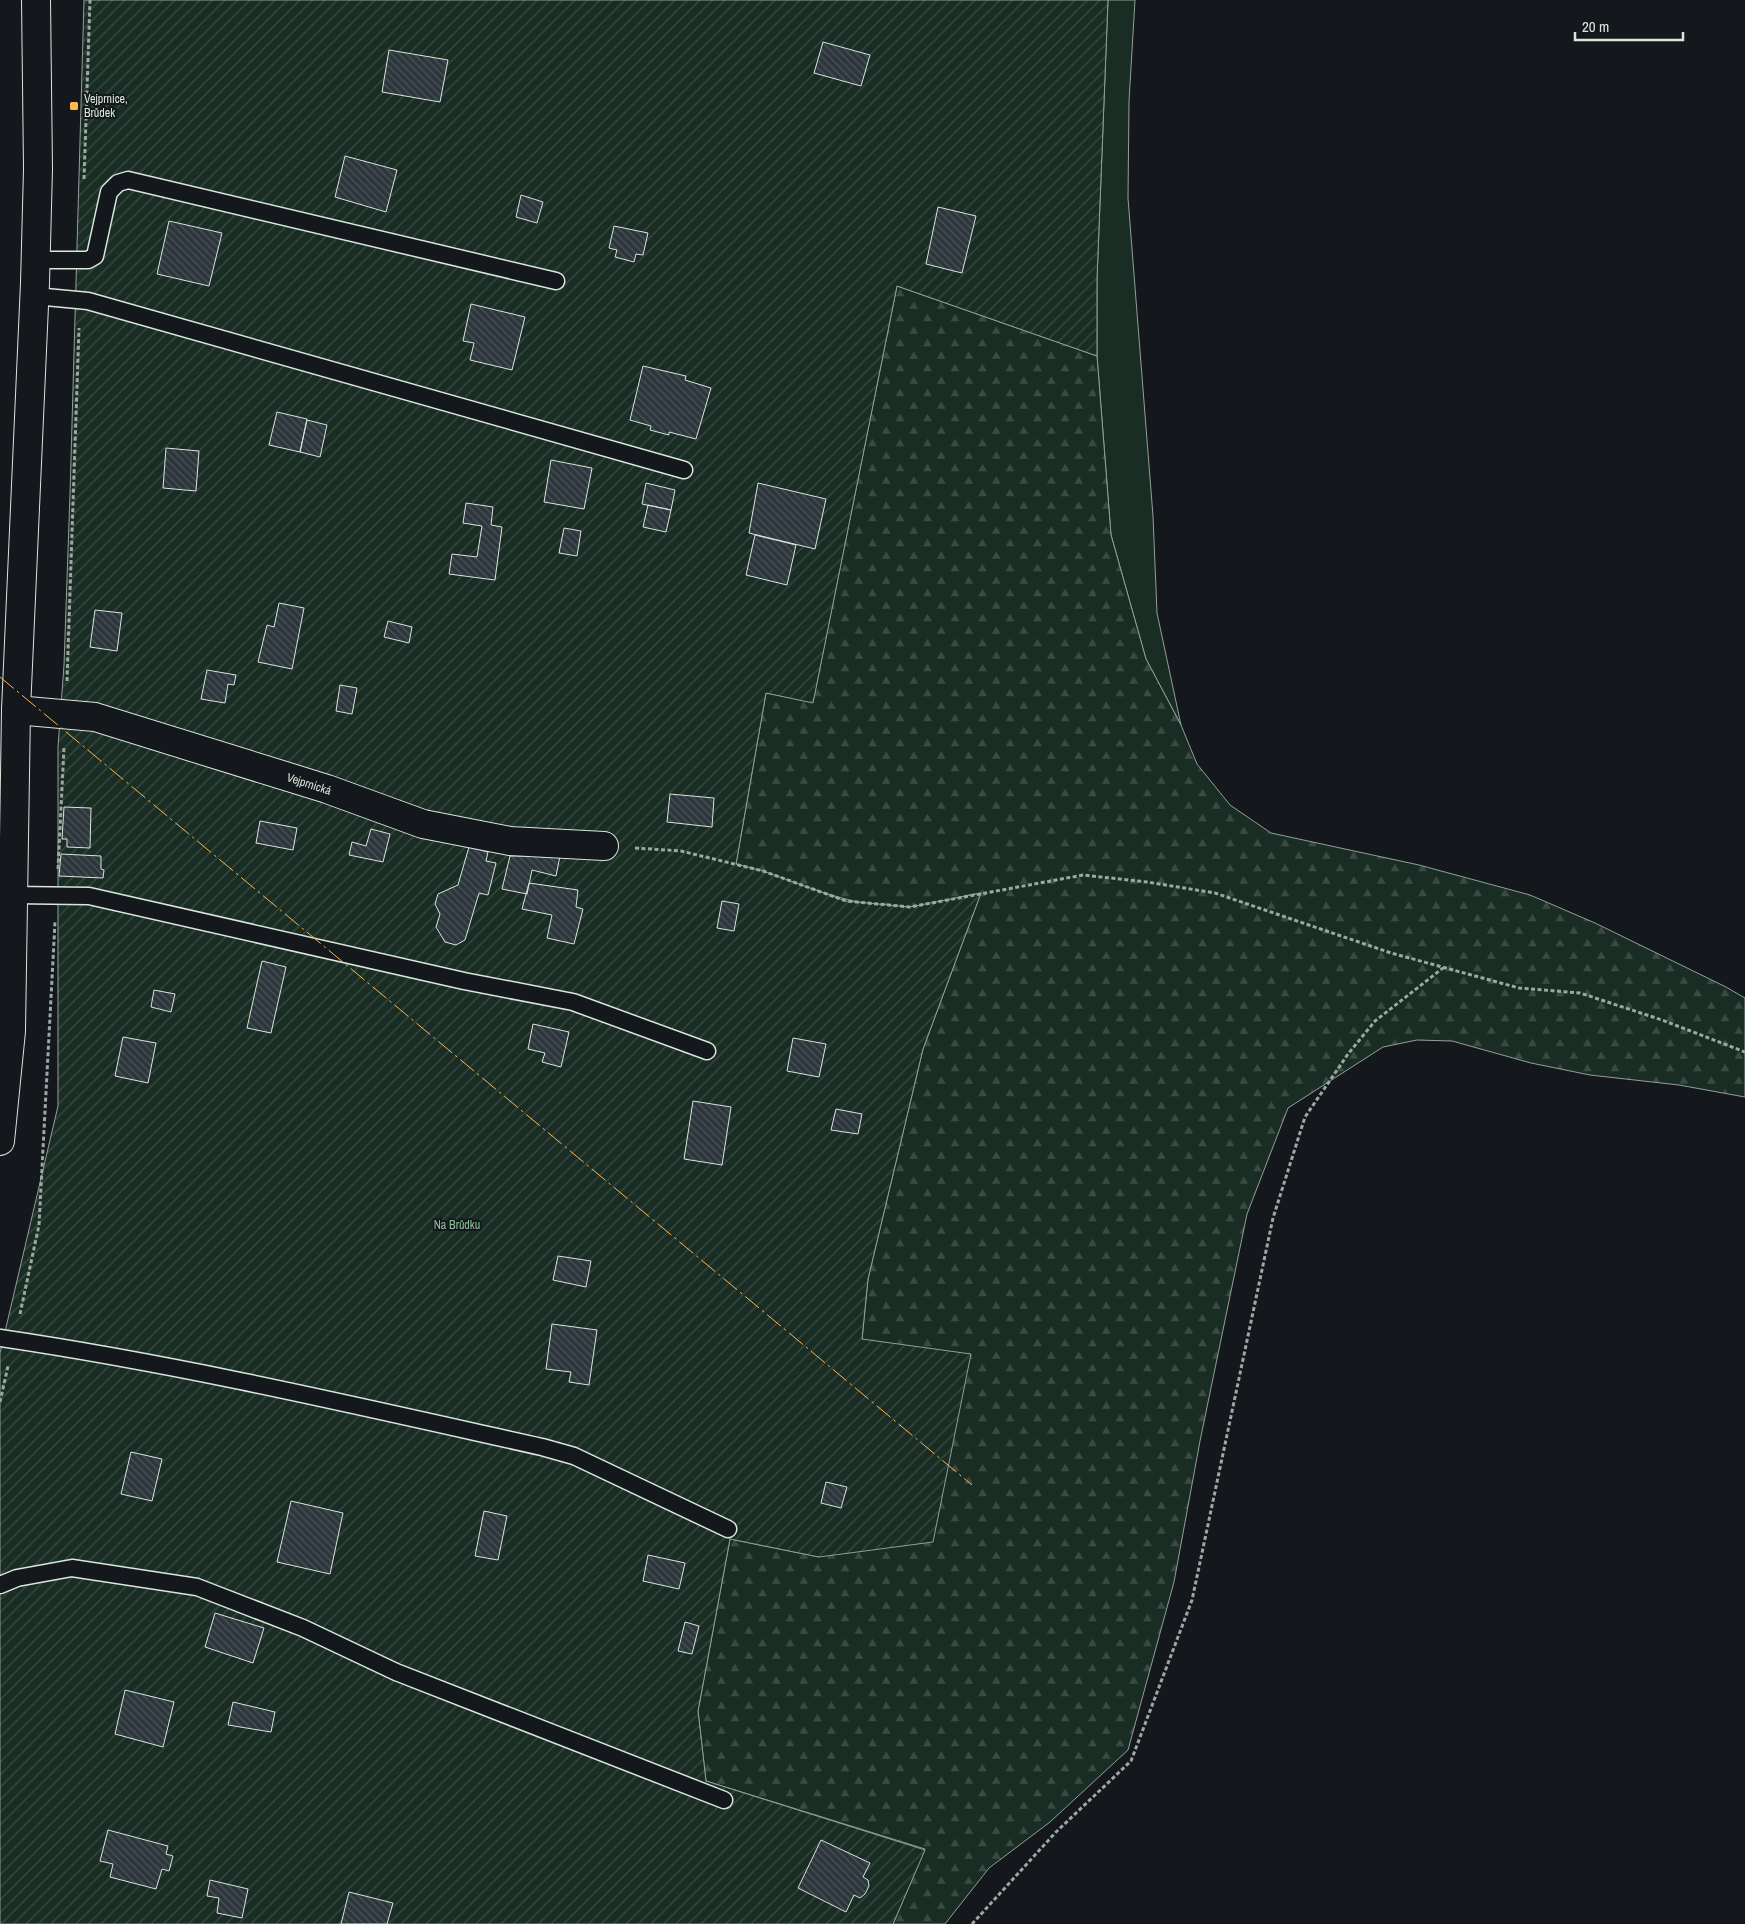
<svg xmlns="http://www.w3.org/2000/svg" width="1745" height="1924" viewBox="0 0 1745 1924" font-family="'Archivo Narrow',sans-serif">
<defs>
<pattern id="forest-firs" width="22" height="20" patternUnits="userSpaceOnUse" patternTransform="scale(1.25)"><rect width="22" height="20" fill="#1a2d24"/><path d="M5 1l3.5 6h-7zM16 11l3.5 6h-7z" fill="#3b4b43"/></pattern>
<pattern id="garden-furrows" width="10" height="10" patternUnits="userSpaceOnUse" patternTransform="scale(1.25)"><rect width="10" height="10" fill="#1a2d24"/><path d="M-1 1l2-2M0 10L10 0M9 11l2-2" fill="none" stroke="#3b4b43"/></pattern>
<pattern id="building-back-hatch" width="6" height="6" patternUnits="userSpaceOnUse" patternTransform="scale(1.25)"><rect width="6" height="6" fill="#2c363c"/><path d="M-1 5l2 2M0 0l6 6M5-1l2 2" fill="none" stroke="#4a5358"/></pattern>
</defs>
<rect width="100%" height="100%" fill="#14181c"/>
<path fill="#1a2d24" stroke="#939e99" d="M1108,0h27l-6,101 -1,97 25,318 4,97 24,112 -35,-66 -35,-124 -14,-179v-77z"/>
<path fill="url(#forest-firs)" stroke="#939e99" d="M897,286l200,70 14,179 35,124 35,66 16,39 33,41 41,28 148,32 111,30 65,28 131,64 19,11v99l-66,-12 -89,-10 -59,-12 -79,-22 -35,-1 -34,7 -95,61 -41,106 -47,227 -26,141 -46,168 -78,72 -61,46 -44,56h-52l32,-75 -219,-68 -8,-70 32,-172 89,18 152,-202 -109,-15 6,-61 55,-230 58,-156c-24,3 -48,13 -72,14 -61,2 -115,-28 -173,-43l30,-171 47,9z"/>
<path fill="url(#garden-furrows)" stroke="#939e99" d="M84,0h1024l-11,279v77l-200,-70 -84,417 -47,-10 -30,171 27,7 83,30 64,6 71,-14 -58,156 -55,230 -6,60 109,15 -38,188 -114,15 -89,-18 -32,172 8,70 219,69 -32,74h-893v-571l58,-247v-359l6,-82 6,-171z"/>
<path fill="url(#building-back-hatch)" stroke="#d8e6dc" d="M823,42l47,13 -9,31 -47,-13z
M389,50l59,10 -8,42 -58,-10z
M345,156l52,14 -11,42 -51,-15z
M521,195l22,7 -6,21 -21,-6z
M938,207l38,9 -14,57 -36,-9z
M169,221l53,12 -13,53 -52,-12z
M614,226l34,7 -5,22 -7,-1 -2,8 -19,-5 2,-7 -8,-2z
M471,304l54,13 -13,53 -42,-10 4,-17 -11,-2z
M643,366l43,10 -1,4 26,8 -15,51 -27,-7v3l-19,-5 1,-4 -21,-6z
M277,412l30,7 -7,33 -31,-7z
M307,420l20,5 -7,32 -20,-5z
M166,448l33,3 -3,40 -33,-3z
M551,460l41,8 -8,41 -40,-7z
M646,483l29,7 -4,20 -29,-6z
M758,483l68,16 -11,50 -66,-16z
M466,503l27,4 -2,18 11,2 -7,53 -46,-6 3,-20 25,3 5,-31 -19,-3z
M648,505l23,5 -5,22 -23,-5z
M564,528l17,3 -4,25 -18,-3z
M755,535l41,10 -9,40 -41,-10z
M279,603l25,5 -12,61 -34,-7 9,-37 7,2z
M95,610l27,3 -5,38 -27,-4z
M388,621l24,6 -3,16 -25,-6z
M207,670l29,5 -2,10 -6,-1 -3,19 -24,-4z
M340,685l17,3 -5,26 -16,-3z
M670,794l44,4 -2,29 -45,-5z
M64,807l27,1 -1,40 -23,-1v-8h-5z
M260,821l37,7 -4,22 -37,-7z
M371,829l19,5 -7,28 -34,-7 3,-13 14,4z
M469,847l19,5 -2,9 10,2 -8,32 -9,-2 -14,47 -9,5 -11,-3 -9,-15 4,-13 -5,-10 3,-10 20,-9z
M61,854l40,2v13l3,1 -1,8 -44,-2z
M510,856h50l-4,20 -24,-6 -5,24 -25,-5z
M529,883l49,7 -2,17 7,2 -9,35 -27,-6 5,-23 -30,-6z
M722,901l17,3 -5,27 -17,-3z
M262,961l24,6 -15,66 -24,-5z
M154,990l21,4 -4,18 -20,-5z
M533,1024l36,8 -8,35 -19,-5 3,-9 -17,-4z
M123,1037l33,6 -8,40 -33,-7z
M793,1038l33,6 -7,33 -32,-6z
M693,1101l38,6 -9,58 -38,-6z
M836,1109l26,5 -4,20 -27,-4z
M558,1256l33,5 -5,26 -33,-7z
M552,1324l45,6 -8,55 -20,-3 2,-10 -25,-3z
M131,1452l31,7 -10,42 -31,-7z
M826,1482l21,5 -6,21 -20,-5z
M291,1501l52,12 -13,61 -53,-12z
M484,1511l23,5 -9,44 -23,-4z
M648,1555l37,8 -6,26 -36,-8z
M215,1613l49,15 -11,35 -48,-16z
M685,1622l14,4 -7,28 -14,-3z
M125,1690l49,12 -11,45 -48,-13z
M233,1702l42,10 -4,20 -43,-7z
M108,1830l60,16 -2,8 7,2 -4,15 -7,-2 -6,20 -46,-12 3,-13 -13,-3z
M821,1840l49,23 -7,14 5,3 1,6 -4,8 -5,4 -6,-3 -8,17 -48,-24z
M210,1880l38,9 -6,29 -25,-5 2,-15 -12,-2z
M349,1892l44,11 -6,21h-46z"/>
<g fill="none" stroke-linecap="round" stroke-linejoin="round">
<defs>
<path id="service" d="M36,260h52l7,-4 14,-64 9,-9 10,-3 428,101
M35,296l53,5 596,169
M14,895l75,1 375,85 109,21 134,49
M0,1338c183,27 362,69 542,109l32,9 154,73
M0,1585l17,-7 55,-10 125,19 106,41 93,44 328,128"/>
<path id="minor" d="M16,710l79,7 232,72 96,35 87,17 94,5"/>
<path id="secondary" d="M0,1141l11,-110 5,-321 19,-427 3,-114 -2,-169"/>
</defs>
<use href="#service" stroke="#d8e6dc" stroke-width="19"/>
<use href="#minor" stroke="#d8e6dc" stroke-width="30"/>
<use href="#secondary" stroke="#d8e6dc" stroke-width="30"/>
<path stroke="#9da8a2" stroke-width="3" stroke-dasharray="4 2.5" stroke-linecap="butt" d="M84,179l6,-179
M67,681l12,-353
M635,848l46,3 82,20 83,30 64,6 173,-32 64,7 68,11 176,60 128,35 61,5 82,27 83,32
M58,869l6,-121
M20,1314l19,-89 16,-303
M0,1402l8,-36
M972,1924l84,-92 75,-71 61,-161 81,-382 32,-101 43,-63 27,-33 68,-53"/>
<use href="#service" stroke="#14181c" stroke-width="16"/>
<use href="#minor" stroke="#14181c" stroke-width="28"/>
<use href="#secondary" stroke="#14181c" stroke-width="28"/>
<path stroke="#ffb74d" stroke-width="1" stroke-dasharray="18 4 2.5 4" stroke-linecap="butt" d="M0,677l972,808"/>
</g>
<rect fill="#ffb74d" stroke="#14181c" stroke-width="2" x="69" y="101" width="10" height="10" rx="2.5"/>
<g text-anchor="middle" stroke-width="4" stroke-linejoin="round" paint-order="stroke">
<g font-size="12" fill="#d8e6dc" stroke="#14181c" text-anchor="start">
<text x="84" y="103">Vejprnice,<tspan x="84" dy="14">Brůdek</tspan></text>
</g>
<g font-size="12" fill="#d8e6dc" stroke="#14181c">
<text transform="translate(309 784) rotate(18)" y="4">Vejprnická</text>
</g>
<g font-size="12" fill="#8ac095" stroke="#14181c">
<text x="457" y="1229">Na Brůdku</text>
</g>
</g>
<path d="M1575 32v8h108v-8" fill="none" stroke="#d8e6dc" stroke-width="2.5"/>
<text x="1582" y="32" font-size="15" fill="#d8e6dc" stroke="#14181c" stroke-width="4" paint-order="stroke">20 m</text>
</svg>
